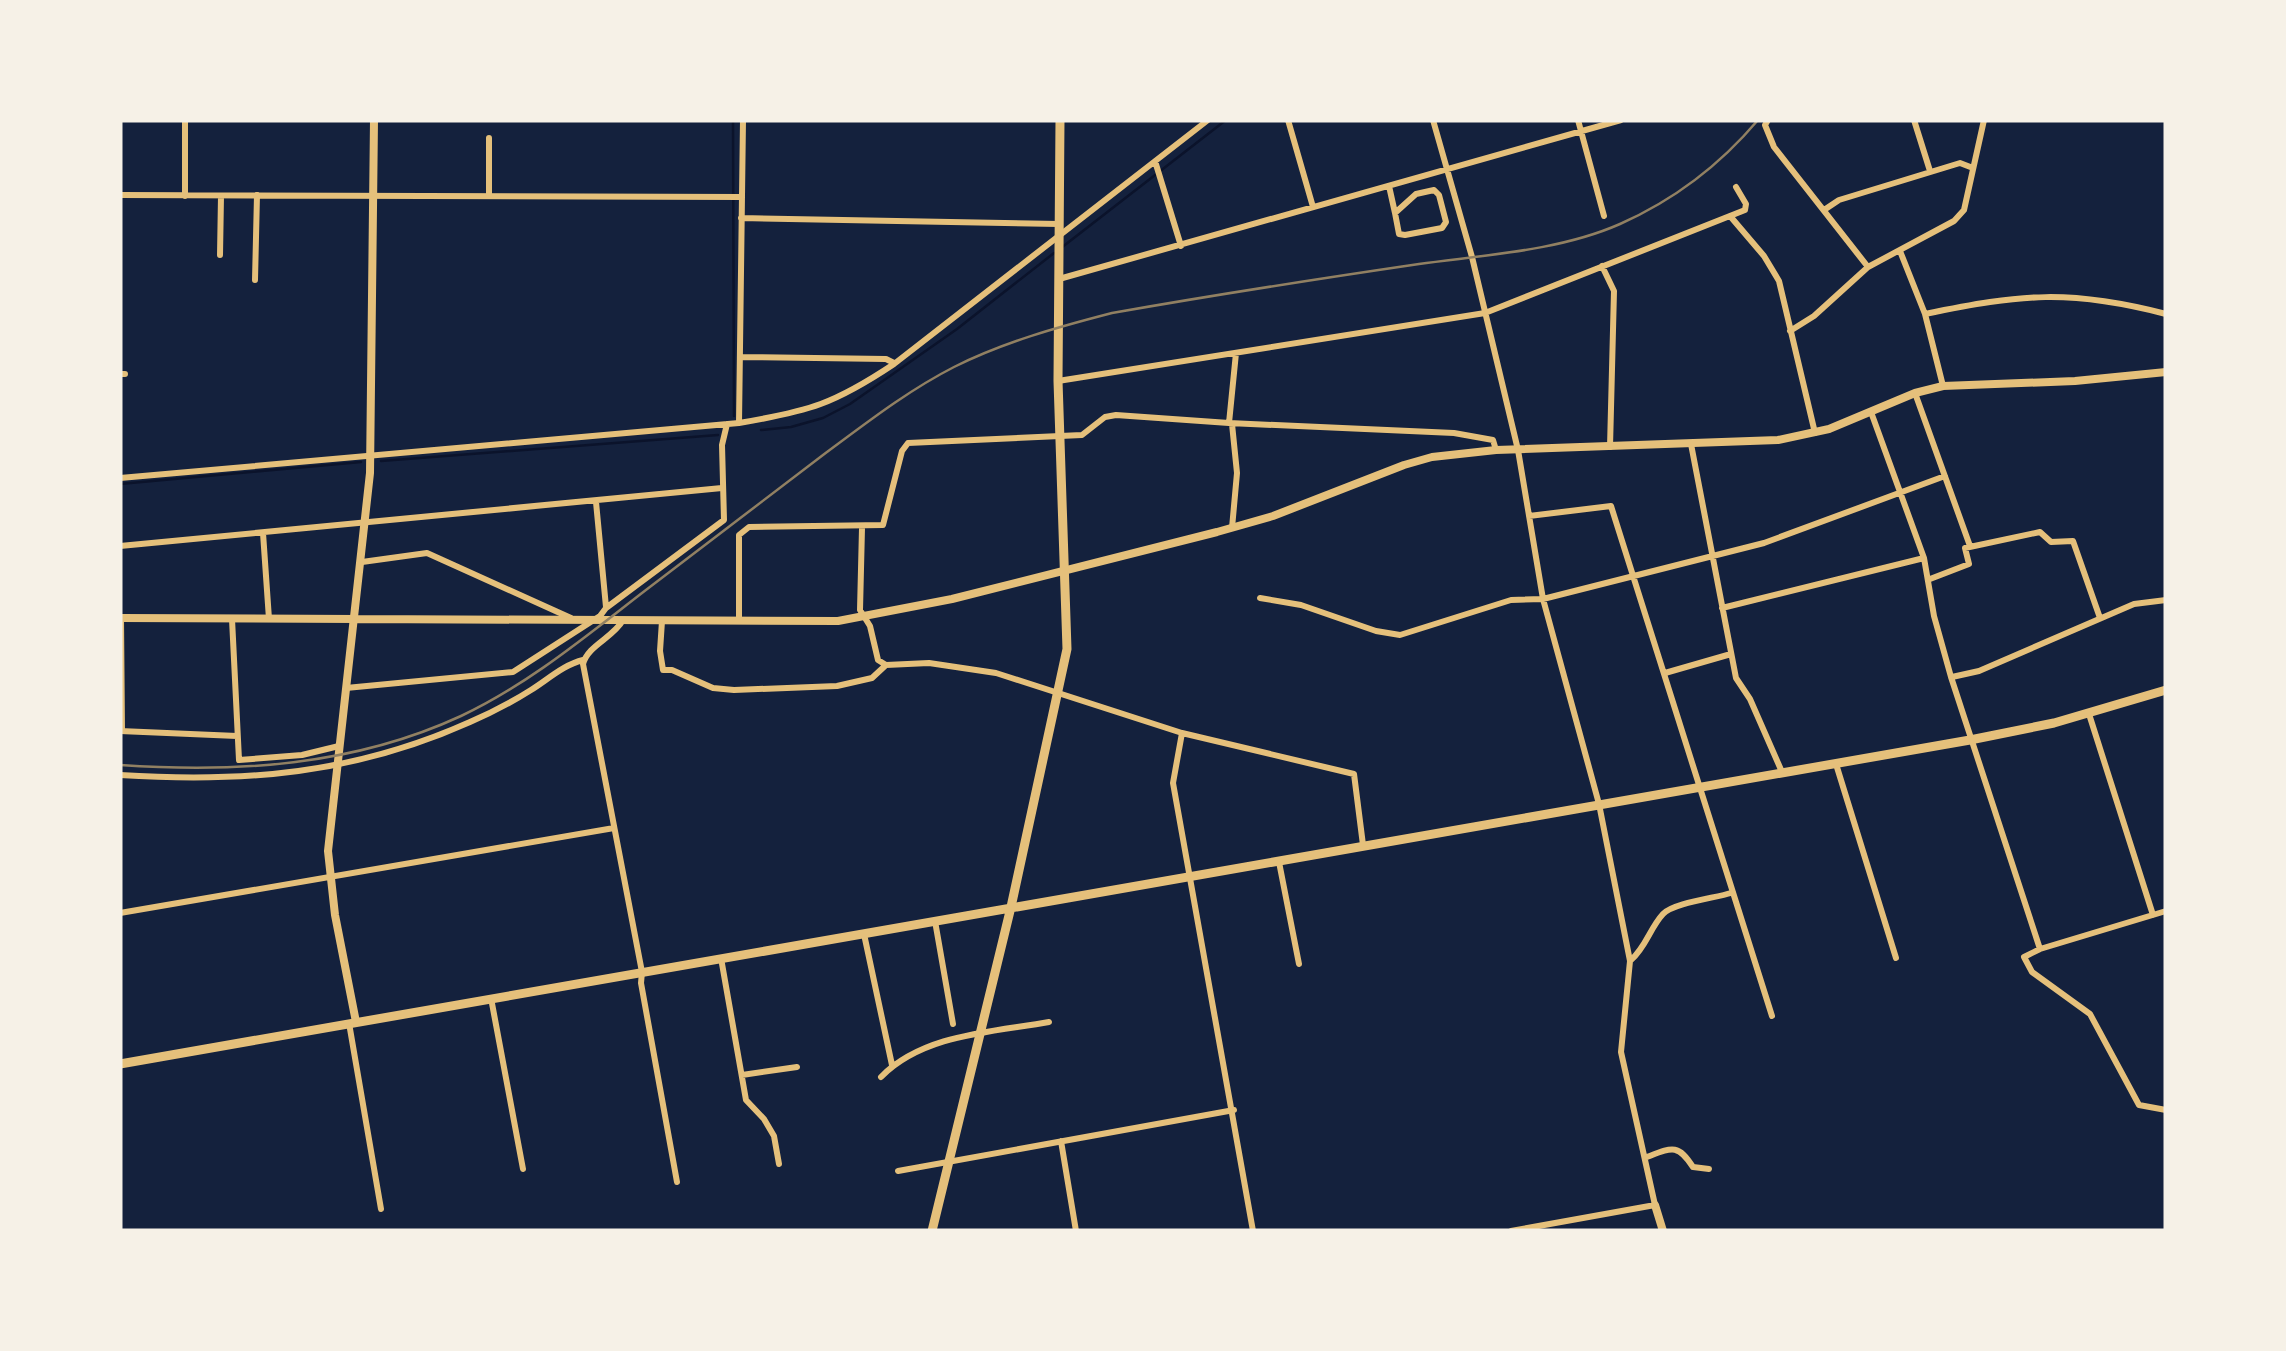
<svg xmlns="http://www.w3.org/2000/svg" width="2286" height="1351" viewBox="0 0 2286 1351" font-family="Karla,sans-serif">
<rect width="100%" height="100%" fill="#14213d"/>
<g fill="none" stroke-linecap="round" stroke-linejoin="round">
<path stroke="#0b132b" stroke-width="2.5" d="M733,120l1,296
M1061,248l165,-128
M761,430l30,-3 32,-9 27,-14 107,-75 97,-76
M381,461l337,-26
M120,484l241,-22"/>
<path stroke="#e5c07b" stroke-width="6" d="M1288,120l25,87
M1433,120l39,137 46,193 25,149 56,205 31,157 -9,91 34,153 -144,26
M1578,120l26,96
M1768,120l-3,5 9,22 94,120
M1914,120l16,51
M1155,161l26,85
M1389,186l6,27 21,-19 18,-4 5,5 7,27 -4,6 -37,7 -6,-1 -4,-21
M120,195l622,2
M185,196v-76
M489,196v-58
M1824,210l15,-10 121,-37 13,5
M1730,216l34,40 15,25 36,152
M741,218l318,6
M1900,251l25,63 18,72
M220,255l1,-59
M1602,266l12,25 -4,156
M1059,279l562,-159
M255,280l2,-85
M1925,314c97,-20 144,-25 241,0
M1790,331l24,-15 54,-49 86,-46 10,-11 20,-90
M741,357l145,2 8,4
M120,374h5
M1058,381l427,-68 260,-103 1,-6 -10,-17
M1915,393l55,153
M1871,412l53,146 10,58 17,61 89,272
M739,423l4,-303
M1229,423l7,-70
M1232,424l5,49 -5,55
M1691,444l45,234 14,21 32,73
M120,478l619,-55c71,-12 95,-19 155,-59l314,-244
M596,502l10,105
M1529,516l82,-10 161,510
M862,528l-2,82 10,16 8,34 8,5
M263,533l6,86
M120,546l602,-58
M362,562l65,-9 144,65
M1930,579l39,-15 -4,-16 75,-16 11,10 22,-1 27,77
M1260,598l41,7 75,26 24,4 111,-35 32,-1 221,-56 181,-67
M1722,608l202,-50
M121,618l1,113
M232,619l7,141 63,-5 37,-9
M623,620c-10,18 -35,25 -40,44l59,308 -1,11 36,199
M662,621l-2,30 3,19h9l41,18 21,2 103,-4 35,-8 14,-13 43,-2 67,10 186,60 172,41 9,71
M739,621v-86l10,-8 134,-2 19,-74 6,-8 174,-8 23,-18 11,-2 113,8 225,10 39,7 3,10
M1665,673l66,-19
M1952,677l27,-6 155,-67 32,-4
M346,688l167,-16 87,-56 6,-8 118,-88 -2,-75 5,-21
M2089,714l64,201
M120,731l117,5
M1182,733l-9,50 80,448
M1836,764l60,194
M120,775c125,8 234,-1 350,-53 21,-9 42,-20 61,-32 16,-10 34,-26 52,-30
M1279,862l20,102
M2166,911l-126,38 -16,8 8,15 58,42 49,91 27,5
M120,913l494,-85
M935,921l18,103
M864,934l28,131
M721,958l25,142 18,19 10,17 5,28
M1631,960c15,-13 19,-32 32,-46 10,-11 52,-16 68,-21
M491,998l32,171
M349,1023l32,186
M742,1075l55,-8
M881,1077c42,-43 112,-45 168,-55
M1061,1141l15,90
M1647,1157c26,-10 31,-13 46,10l16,2
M898,1171l336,-61"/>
<path stroke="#e5c07b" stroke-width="8" d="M120,618l718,3 114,-22 265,-67 56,-16 131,-51 28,-8 64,-7 282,-10 51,-11 86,-36 28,-7 132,-5 91,-9
M356,1022l-21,-107 -7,-64 42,-378 4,-353
M1655,1205l8,26"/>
<path stroke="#e5c07b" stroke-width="9" d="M120,1064l1850,-324 84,-17 112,-33
M932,1231l79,-324 56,-258 -9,-268 2,-261"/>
<path stroke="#918062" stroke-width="2.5" d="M120,765c116,8 233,1 341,-49 66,-31 124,-79 181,-123 60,-46 120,-92 181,-138 42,-31 84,-64 131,-88 50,-25 104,-40 158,-54 102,-18 205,-34 307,-49 65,-9 140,-13 201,-40 54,-24 100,-59 138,-104"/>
</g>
<rect width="2286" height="1351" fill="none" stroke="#f6f1e7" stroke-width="245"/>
</svg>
